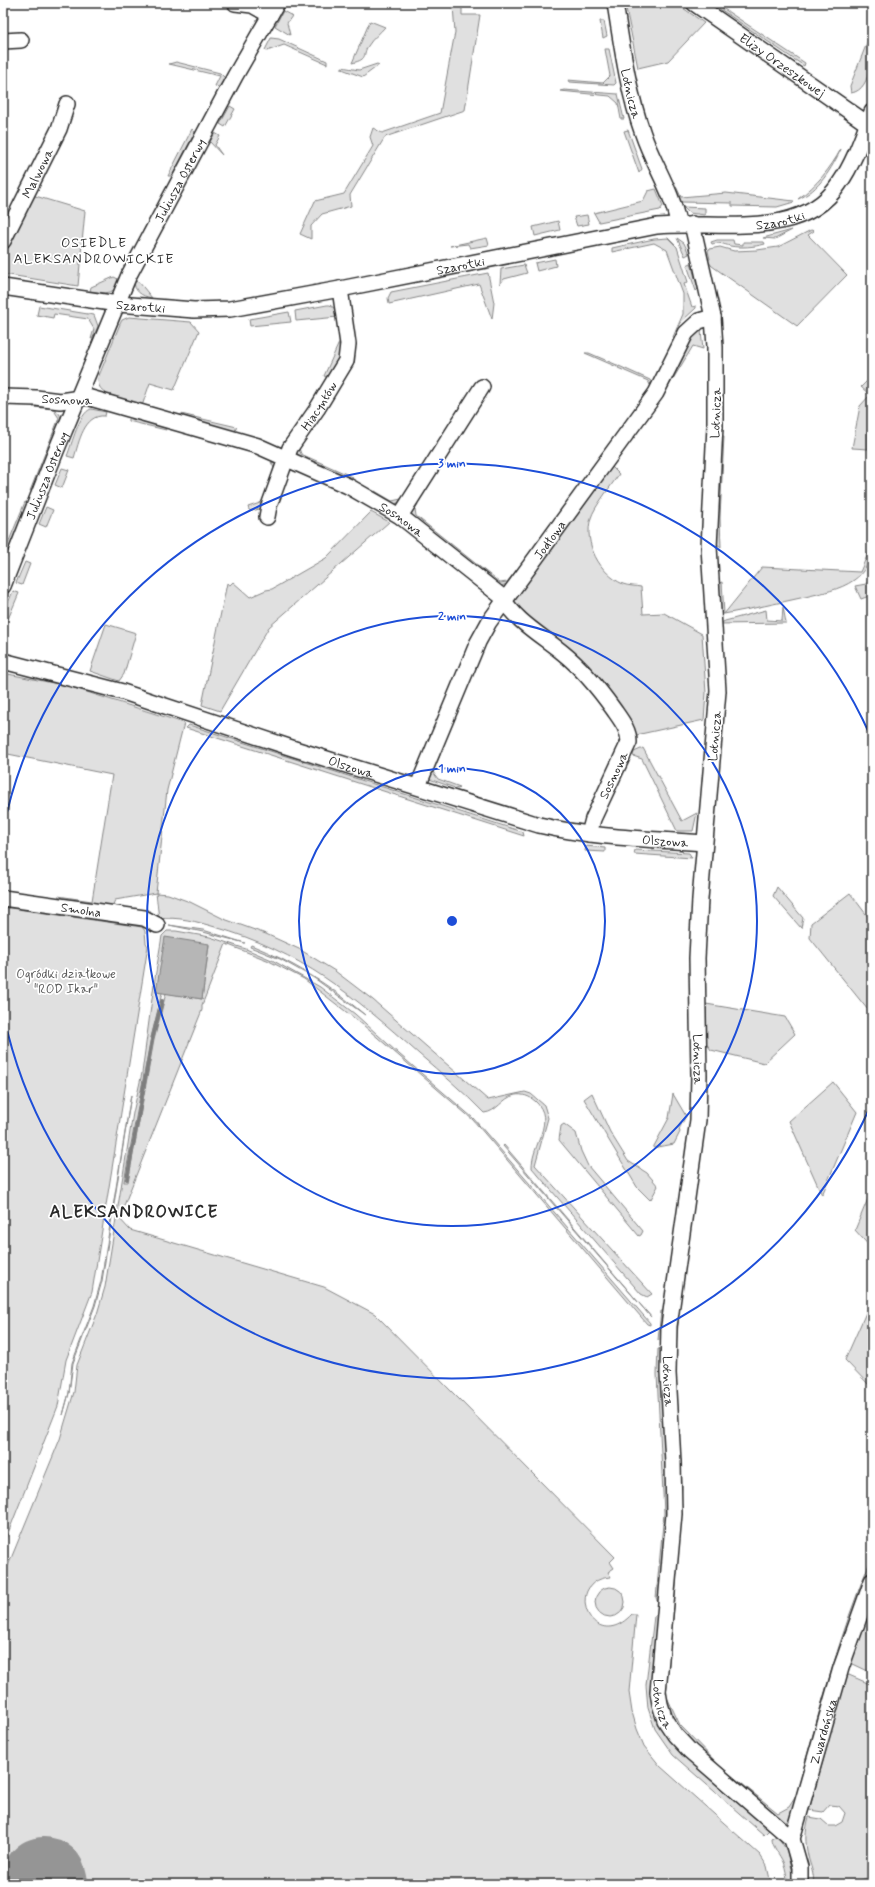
<svg xmlns="http://www.w3.org/2000/svg" width="875" height="1887" viewBox="0 0 875 1887" font-family="Mynerve,sans-serif">
<rect width="100%" height="100%" fill="#fff"/>
<filter id="ink" filterUnits="userSpaceOnUse"><feTurbulence type="fractalNoise" baseFrequency=".025" numOctaves="2"/><feDisplacementMap in="SourceGraphic" scale="8" xChannelSelector="R" yChannelSelector="G"/><feConvolveMatrix kernelMatrix="1 2 1 2 8 2 1 2 1" color-interpolation-filters="sRGB"/></filter>
<g filter="url(#ink)">
<path fill="#e0e0e0" stroke="#868686" fill-rule="evenodd" d="M625,3h51l28,20 -36,38 -30,7z
M711,3h4l90,60 -1,3z
M453,6h9v9h18l-15,95 -80,27 -35,58 1,11 -29,8 -11,12v13l-11,-5 15,-33 29,-7 29,-48 -3,-9 3,-9 9,5 58,-20 15,-81z
M283,11l9,5 -5,7 3,12 -15,-9z
M370,21l15,6c-5,6 -13,12 -17,19 -6,9 1,13 -16,17z
M600,21h4l3,15 -4,2z
M872,30c0,16 2,60 -21,63l-1,-7z
M271,38l8,1 48,22v3l-43,-19 -17,6 -2,-1z
M605,49h4l7,34 -2,2 -45,-3 -1,-2 35,3 7,-7z
M176,62l44,11 5,5 -6,9 -4,-1 5,-10 -51,-12z
M377,64l2,1 -16,12 -21,-8v-2l17,3z
M564,90l54,4 6,25h-3l-3,-16 -8,-7 -50,-5z
M230,106l5,3 -10,18 -5,-3z
M192,129l3,3 -23,44h-4z
M628,130l14,39 -3,4 -15,-42z
M215,133l5,3 -5,9 7,10 -12,-13z
M841,149c-9,19 -22,42 -43,50 19,-14 32,-30 43,-50z
M674,182l7,15 45,-4 68,8v1l-17,5 -45,-1v-3l-51,-1 -3,-2 -5,-12z
M656,189l7,17 -3,4 -61,12 -5,-9 49,-12 5,-10z
M32,195l53,16 -7,75 -75,-12v-25z
M683,207l22,1v7l-16,-2z
M587,215l2,9 -12,2 -3,-9z
M558,221l2,9 -25,6 -2,-9z
M792,230l-17,9 -12,-1z
M811,230l3,1 -6,4 39,40 -50,51 -85,-60 -5,-6 3,-1 -2,-8 1,-2 11,-2 14,4 23,-1 21,-3z
M487,238l2,7 -19,3 -2,-4 -18,2z
M668,238l9,9 11,35 -4,2 8,23 4,-1v2l-15,14 -6,15h-2l10,-23v-20l-16,-44 -13,-7 -42,9v-4l42,-9z
M677,238l7,5 5,11 -4,2z
M717,240h16l1,4 9,1v-3h21l1,2c-11,3 -24,4 -35,2 -7,-2 -11,-4 -18,-2l-1,-2z
M555,259l1,7 -19,5 -2,-8z
M691,263l7,26 -2,2 -9,-26z
M524,265l3,8 -23,6 -4,5 1,-15z
M488,273l6,30 -2,16 -13,-35 -90,20 -1,-6 3,-6z
M114,277l6,3c-7,16 -13,13 -30,11l1,-4z
M134,281l5,1 13,16c-11,-2 -18,-7 -18,-17z
M327,305h3l5,4 3,-2 2,3c1,12 5,24 4,35 0,23 -17,43 -30,62h-1l18,-28 -7,-3 19,-42 -5,-17 -42,4 -1,-10z
M39,306l55,9 4,11 -5,12 -2,1 3,-10 -6,-10 -34,-5 -1,4 -16,-3z
M289,312l2,10 -41,4 -1,-7z
M129,317l62,5 8,9 -25,59 -24,-7 -8,23 -36,-10v-3c-6,-4 -8,-7 -8,-15l22,-54 2,-4z
M697,331h4l2,18 -10,-3 -31,51 -50,70 7,7c-7,11 -25,33 -28,44 -8,25 9,56 32,66 5,2 13,2 18,3l2,27 21,-1 38,21 4,59 -2,27 -68,15 -16,-29 -108,-101 -1,-4 174,-258z
M585,353h4l28,12v2z
M619,366l31,14 1,2 -1,3 -2,-4 -30,-13z
M872,376v49l-4,5v19l-16,-1 8,-42 10,-11 -9,-8z
M35,406c11,1 25,0 26,14l-29,70 -2,1 29,-73 -6,-9 -20,-2z
M91,409l15,3 -1,4c-21,-2 -26,26 -31,42l-7,-2c5,-12 12,-43 24,-47z
M181,414l56,13 -3,5 -53,-15z
M128,418l37,9 1,3 -38,-9z
M720,436h4l-4,82 1,29 -4,-3 -2,-3z
M299,448l2,6 52,23 -5,2 -51,-23 -2,-2v-5z
M271,462l7,3 -15,43 -11,3 -3,-1 -1,-3 15,-5 12,-32z
M62,468l7,2 -7,18 -7,-3z
M375,491l17,10 9,-2 -3,4 -5,1 -16,-9z
M25,502l2,1 -20,50h-3z
M418,504l-3,5 1,7 84,67 7,-1 11,-14 -10,16 -8,2 -87,-69 -3,-7 2,-4z
M46,507l7,3 -7,17 -7,-3z
M371,512l18,10 -120,105 -49,84 -18,-6 25,-122 3,2 3,-3 17,15 16,-7 6,-1 54,-31z
M870,549c1,12 -6,24 -16,31 -14,10 -33,13 -49,17 -27,6 -54,12 -81,17h-6l-1,-30 5,-2 2,32 38,-47 98,5z
M25,562l5,2 -8,21 -6,-2z
M872,576v19l-11,4 -6,-13 11,-2z
M13,591l6,2 -16,38v-16z
M783,607l3,16 -67,1 6,-3 41,-11 1,10 15,1z
M106,624l30,9 -12,41 -5,7 -29,-10z
M3,673l65,13 116,37 -17,67 -11,103 12,1 22,8 34,17 42,15 33,15 36,22 38,29 115,100 37,-8 6,2 13,11 4,13 -13,47 117,129 -5,3 -6,-3 -109,-126c-1,-23 25,-47 3,-67 -6,-5 -12,-7 -20,-6 -13,3 -18,17 -31,18 -20,-21 -43,-40 -65,-59 -66,-59 -117,-102 -204,-127 -17,-5 -38,-11 -56,-8l-3,-26 -41,7 -4,9 -45,-8 -8,-5 34,5 20,-126 -109,-22z
M189,725l334,107 1,4 -338,-108z
M643,748l39,73 15,-8 -4,18h-16l-35,-72 -9,-3 1,-4z
M438,755h2l-7,17 5,7 22,8 -2,2 -29,-10z
M586,846l19,2v4l-20,-1z
M635,850l54,3 3,5 -58,-4z
M777,887l26,31 -2,10 -28,-32z
M850,893l22,29v93l-62,-77 1,-15z
M3,907l139,20 3,4 1,12 2,3 -56,346 -26,68 -8,46 -55,140z
M169,925l34,5 42,13 -42,-11z
M167,931h9l34,6 36,12 26,11 48,27 35,27 44,40 74,64 177,205v2l-3,-1 -174,-204 -110,-95 -59,-46 -37,-19 -41,-16 -24,61v5l-83,208 11,12 194,57 51,27 240,243 -5,5 4,6 -6,4 3,5c-50,3 -19,80 21,37h4l-7,78 3,20 5,17 7,17 16,20 100,89 7,11 4,18h-768v-306l57,-139 14,-47 3,-27 20,-51 8,-27 28,-174 9,-40 12,-89 8,-48zM209,945l-7,54 -36,-6 -12,47 -26,142h-4l26,-140 12,-49z
M251,945c42,17 79,40 114,70l-51,-37 -34,-19 -30,-12z
M706,1004l79,13 10,17 -31,29 -53,-13 -5,-7z
M833,1082l24,30 -35,83 -33,-74z
M592,1093l18,39 18,29 19,12 11,13 -7,13 -1,1 -13,-13 -53,-88z
M673,1094l13,22 -7,13 1,3 -6,12 -21,4 16,-30z
M131,1095l-29,186 -7,25 -22,57 -4,30 -6,22 6,-22 3,-30 22,-57 7,-25z
M564,1124l12,9 5,18 7,15 55,65 -2,4 -2,1 -80,-96 2,-14z
M504,1145l147,172 -148,-171z
M872,1189v60l-17,-19z
M872,1299v89l-27,-28z
M661,1311l4,1 -3,29 -4,-1z
M677,1315h2l-4,41 7,129 -6,101 -10,109 14,30 40,41 58,47 11,-6 7,-11c22,-80 43,-162 76,-239v13l-14,34 -67,214 -6,5 -7,-3 -102,-91 -12,-30 9,-336z
M658,1349h3l7,165 -9,89 -3,-5 8,-85 -7,-139z
M595 1602a15 15 0 1 1 30 0a15 15 0 1 1-30 0Z
M872,1597v76l-21,-10z
M658,1613l-4,89 117,126 -7,7 -91,-80 -18,-26 -7,-21 -2,-23 8,-69z
M849,1675l23,10v191l-22,8h-37c2,-11 -3,-18 -5,-28 -3,-13 -3,-26 1,-39l12,2 8,7h6l7,-4 3,-9 -6,-7 -10,-1 -6,7 -14,-2 19,-67 15,-64z
M777,1835l10,16 7,33h-7c0,-8 -1,-15 -4,-22 -3,-7 -11,-16 -11,-23z"/>
<path fill="#b6b6b6" stroke="#7e7e7e" d="M165,937l44,7 -7,55 -46,-7z"/>
<g fill="none" stroke-linecap="round" stroke-linejoin="round">
<path stroke="#7e7e7e" stroke-width="4" d="M127,1179l25,-139 10,-39"/>
<path stroke="#959595" stroke-width="86" d="M44,1880l1,4"/>
<defs>
<g id="minor">
<path d="M235,3l17,2 18,10"/>
<path id="s1" d="M615,3c7,44 13,89 28,131 10,30 30,58 35,90"/>
<path id="s2" d="M694,3l178,124"/>
<path d="M3,41l18,-1"/>
<path id="s3" d="M692,224l21,93 2,30v79l-6,121 9,144 -18,208 -3,59 2,117 -1,45 -29,206 -1,47 5,89 1,52 -16,178 2,12 5,16 10,15 15,16 102,88"/>
<path id="s4" d="M3,241l56,-112 8,-25"/>
<path id="s5" d="M3,287l115,17 76,6 36,-1 110,-20 317,-63c59,-6 144,16 182,-42 15,-21 24,-48 33,-72"/>
<path id="s6" d="M3,397l33,1 24,3 27,-4 171,49 90,40 52,30 101,80c14,25 40,39 62,57 20,16 36,36 51,57 7,10 15,20 15,32l-36,77 -4,15"/>
<path d="M400,516l82,-129"/>
<path id="s7" d="M267,517l2,-11 21,-58 27,-39 29,-48 2,-17 -8,-55"/>
<path id="s8" d="M3,586l53,-135 73,-176 106,-199 42,-73"/>
<path id="s9" d="M3,661l120,31 172,57 244,76c55,13 110,14 165,18"/>
<path id="s10" d="M418,786l60,-144 11,-20 167,-229 30,-60 13,-12 14,-4"/>
<path id="s11" d="M3,898l141,20 13,7"/>
<path id="s12" d="M800,1884v-17l-8,-28 49,-171 31,-87"/>
</g>
</defs>
<use href="#minor" stroke="#2b2b2b" stroke-width="18"/>
<use href="#minor" stroke="#fff" stroke-width="15"/>
</g>
</g>
<g fill="none" stroke="#1d4ed8" stroke-width="2">
<circle cx="452" cy="921" r="153"/>
<circle cx="452" cy="921" r="305"/>
<path d="M870 1107A458 458 0 0 1 3 1012M3 830A458 458 0 0 1 870 735"/>
</g>
<g text-anchor="middle" stroke-width="3.5" stroke-linejoin="round" paint-order="stroke">
<g font-size="13" fill="#2b2b2b" stroke="#fff">
<text dy="5" stroke="none"><textPath href="#s2" startOffset="108">Elizy Orzeszkowej</textPath></text>
<text dy="5" stroke="none"><textPath href="#s1" startOffset="92">Lotnicza</textPath></text>
<text dy="5" stroke="none"><textPath href="#s4" startOffset="76">Malwowa</textPath></text>
<text dy="5" stroke="none"><textPath href="#s8" startOffset="443">Juliusza Osterwy</textPath></text>
<text dy="5" stroke="none"><textPath href="#s5" startOffset="787">Szarotki</textPath></text>
<text dy="5" stroke="none"><textPath href="#s5" startOffset="463">Szarotki</textPath></text>
<text dy="5" stroke="none"><textPath href="#s5" startOffset="139">Szarotki</textPath></text>
<text transform="translate(67 399) rotate(2)" y="5">Sosnowa</text>
<text dy="5" stroke="none"><textPath href="#s7" startOffset="124">Hiacyntów</textPath></text>
<text transform="translate(715 413) rotate(-88)" y="5">Lotnicza</text>
<text dy="5" stroke="none"><textPath href="#s8" startOffset="119">Juliusza Osterwy</textPath></text>
<text dy="5" stroke="none"><textPath href="#s6" startOffset="424">Sosnowa</textPath></text>
<text dy="5" stroke="none"><textPath href="#s10" startOffset="281">Jodłowa</textPath></text>
<text transform="translate(714 736) rotate(-85)" y="5">Lotnicza</text>
<text dy="5" stroke="none"><textPath href="#s9" startOffset="364">Olszowa</textPath></text>
<text transform="translate(613 775) rotate(-65)" y="5">Sosnowa</text>
<text dy="5" stroke="none"><textPath href="#s9" startOffset="688">Olszowa</textPath></text>
<text dy="5" stroke="none"><textPath href="#s11" startOffset="79">Smolna</textPath></text>
<text dy="5" stroke="none"><textPath href="#s3" startOffset="839">Lotnicza</textPath></text>
<text dy="5" stroke="none"><textPath href="#s3" startOffset="1163">Lotnicza</textPath></text>
<text dy="5" stroke="none"><textPath href="#s3" startOffset="1487">Lotnicza</textPath></text>
<text dy="5" stroke="none"><textPath href="#s12" startOffset="158">Zwardońska</textPath></text>
</g>
<g font-size="13" fill="#585858" stroke="#fff">
<text x="66" y="978">Ogródki działkowe<tspan x="66" dy="15">"ROD Ikar"</tspan></text>
</g>
<g font-size="14" letter-spacing="1" fill="#2b2b2b" stroke="#fff">
<text x="94" y="247">OSIEDLE<tspan x="94" dy="16">ALEKSANDROWICKIE</tspan></text>
</g>
<g font-size="17" font-weight="bold" letter-spacing="1" fill="#2b2b2b" stroke="#fff">
<text x="134" y="1217">ALEKSANDROWICE</text>
</g>
</g>
<circle cx="452" cy="921" r="6" fill="#1d4ed8" stroke="#fff" stroke-width="2"/>
<g font-size="12" text-anchor="middle" font-weight="bold" fill="#1d4ed8" stroke="#fff" stroke-width="3.5" stroke-linejoin="round" paint-order="stroke">
<text x="452" y="467">3 min</text>
<text x="452" y="620">2 min</text>
<text x="452" y="772">1 min</text>
</g>
<rect width="875" height="1887" fill="none" stroke="#fff" stroke-width="16"/>
<rect x="8" y="8" width="859" height="1871" fill="none" stroke="#2b2b2b" stroke-width="1.5" filter="url(#ink)"/>
</svg>
